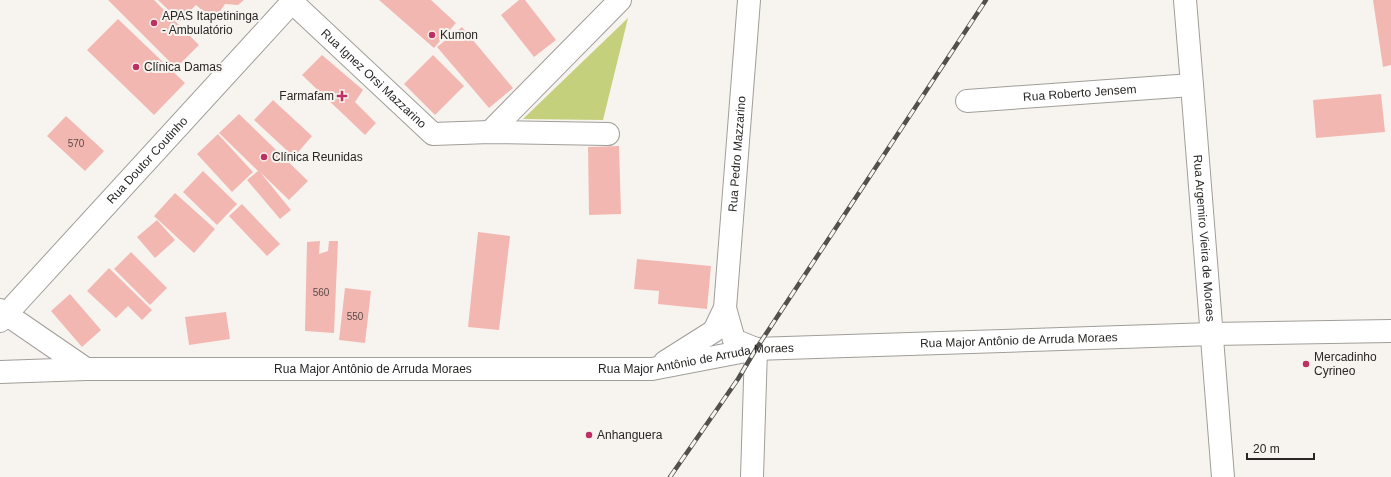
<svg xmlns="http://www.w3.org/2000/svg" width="1391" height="477" viewBox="0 0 1391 477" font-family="Arial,sans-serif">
<rect width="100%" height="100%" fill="#f7f4ef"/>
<path fill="#c4d07b" d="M628,18l-25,102 -80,-1z"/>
<path fill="#f3b7b2" d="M108,0h46l45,45 -23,23z
M158,0h86l-6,5 -13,-1 -11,16 -18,-15 -16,16z
M379,0h52l25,23 -22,25z
M519,0h6l31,40 -22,17 -33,-42z
M1373,0h18v65l-8,2z
M118,19l67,64 -31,32 -67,-65z
M462,27l51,61 -24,20 -52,-61z
M322,55l41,35 -8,12 21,21 -11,12 -63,-60z
M433,55l31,31 -29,29 -31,-31z
M1381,94l4,38 -69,6 -3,-38z
M273,100l39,36 -18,21 -40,-37z
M239,114l69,67 -19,19 -29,-28 31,38 -11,9 -33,-39 11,-9 -39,-38z
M66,116l38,35 -19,20 -38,-35z
M218,134l35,38 -21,20 -35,-38z
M619,146l2,68 -32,1 -1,-68z
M203,171l34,33 -20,21 -34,-33z
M175,193l40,36 -21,24 -40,-37z
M242,204l38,40 -13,12 -38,-40z
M157,220l18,20 -20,18 -18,-21z
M478,232l32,4 -11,94 -31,-3z
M320,241l-1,13 9,-3 1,-10h9l-4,92 -29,-2 2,-89z
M131,252l36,36 -17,17 -36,-36z
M637,259l74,7 -4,43 -49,-5 1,-13 -25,-2z
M109,268l43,42 -10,10 -14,-14 -12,12 -29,-27z
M345,288l26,3 -6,52 -26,-3z
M70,294l31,36 -19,17 -31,-36z
M226,312l4,27 -41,6 -4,-28z"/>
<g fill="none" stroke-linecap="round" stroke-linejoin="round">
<defs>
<g id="minor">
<path id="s1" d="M1185,0l7,85 31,392"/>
<path id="s2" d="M292,2l141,132 57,-2 118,2"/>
<path id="s3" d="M967,101l225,-16"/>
<path d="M490,132l130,-132"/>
<path d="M725,308l9,32 22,9"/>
<path d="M0,310l86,59"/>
<path id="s4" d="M665,362l49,-31 11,-23 24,-308"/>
<path id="s5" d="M0,372l86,-3h566l104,-20 456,-15 179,-3"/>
<path d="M752,477l4,-128"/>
</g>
<g id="major">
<path id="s6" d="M0,321l294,-321"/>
</g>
</defs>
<use href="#minor" stroke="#a19e99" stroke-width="24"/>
<use href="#major" stroke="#a19e99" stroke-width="24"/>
<use href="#minor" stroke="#fff" stroke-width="22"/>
<use href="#major" stroke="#fff" stroke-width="22"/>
<defs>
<path id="rail" d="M670,477l68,-98 18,-30 230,-349"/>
</defs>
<use href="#rail" stroke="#51504d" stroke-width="4.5"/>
<use href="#rail" stroke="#f7f4ef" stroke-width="3" stroke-dasharray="9" stroke-linecap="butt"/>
</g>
<g fill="#bd3061" stroke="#f7f4ef" stroke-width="1.5">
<circle cx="154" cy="23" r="4"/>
<circle cx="432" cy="35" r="4"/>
<circle cx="136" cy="67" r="4"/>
<path d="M340 90h4v4h4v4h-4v4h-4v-4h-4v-4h4z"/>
<circle cx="264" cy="157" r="4"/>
<circle cx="1306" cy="364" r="4"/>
<circle cx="589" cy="435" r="4"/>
</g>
<g text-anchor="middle" stroke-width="4" stroke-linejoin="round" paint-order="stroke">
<g font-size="10" fill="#5b4b48">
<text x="76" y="147">570</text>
<text x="321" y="296">560</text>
<text x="355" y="320">550</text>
</g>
<g font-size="12" fill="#282725" stroke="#f7f4ef" text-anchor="start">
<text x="162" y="20">APAS Itapetininga<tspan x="162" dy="14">- Ambulatório</tspan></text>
<text x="440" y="39">Kumon</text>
<text x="144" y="71">Clínica Damas</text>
<text x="334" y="100" text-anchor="end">Farmafam</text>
<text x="272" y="161">Clínica Reunidas</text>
<text x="1314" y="361">Mercadinho<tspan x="1314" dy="14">Cyrineo</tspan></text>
<text x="597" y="439">Anhanguera</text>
</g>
<g font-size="12" fill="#282725" stroke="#f7f4ef">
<text dy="4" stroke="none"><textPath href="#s2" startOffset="112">Rua Ignez Orsi Mazzarino</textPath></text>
<text dy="4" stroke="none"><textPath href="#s3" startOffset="113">Rua Roberto Jensem</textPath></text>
<text dy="4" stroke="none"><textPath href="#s4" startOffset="238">Rua Pedro Mazzarino</textPath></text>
<text dy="4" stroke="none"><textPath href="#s6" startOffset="218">Rua Doutor Coutinho</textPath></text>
<text dy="4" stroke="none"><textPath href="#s1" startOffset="239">Rua Argemiro Vieira de Moraes</textPath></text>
<text dy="4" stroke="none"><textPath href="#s5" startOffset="1021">Rua Major Antônio de Arruda Moraes</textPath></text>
<text dy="4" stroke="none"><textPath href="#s5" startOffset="697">Rua Major Antônio de Arruda Moraes</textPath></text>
<text dy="4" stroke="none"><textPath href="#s5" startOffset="373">Rua Major Antônio de Arruda Moraes</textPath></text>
</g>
</g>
<path d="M1247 453v6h67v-6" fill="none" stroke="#282725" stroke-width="2"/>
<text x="1253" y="453" font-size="12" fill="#282725" stroke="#f7f4ef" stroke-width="3" paint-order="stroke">20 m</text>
</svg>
